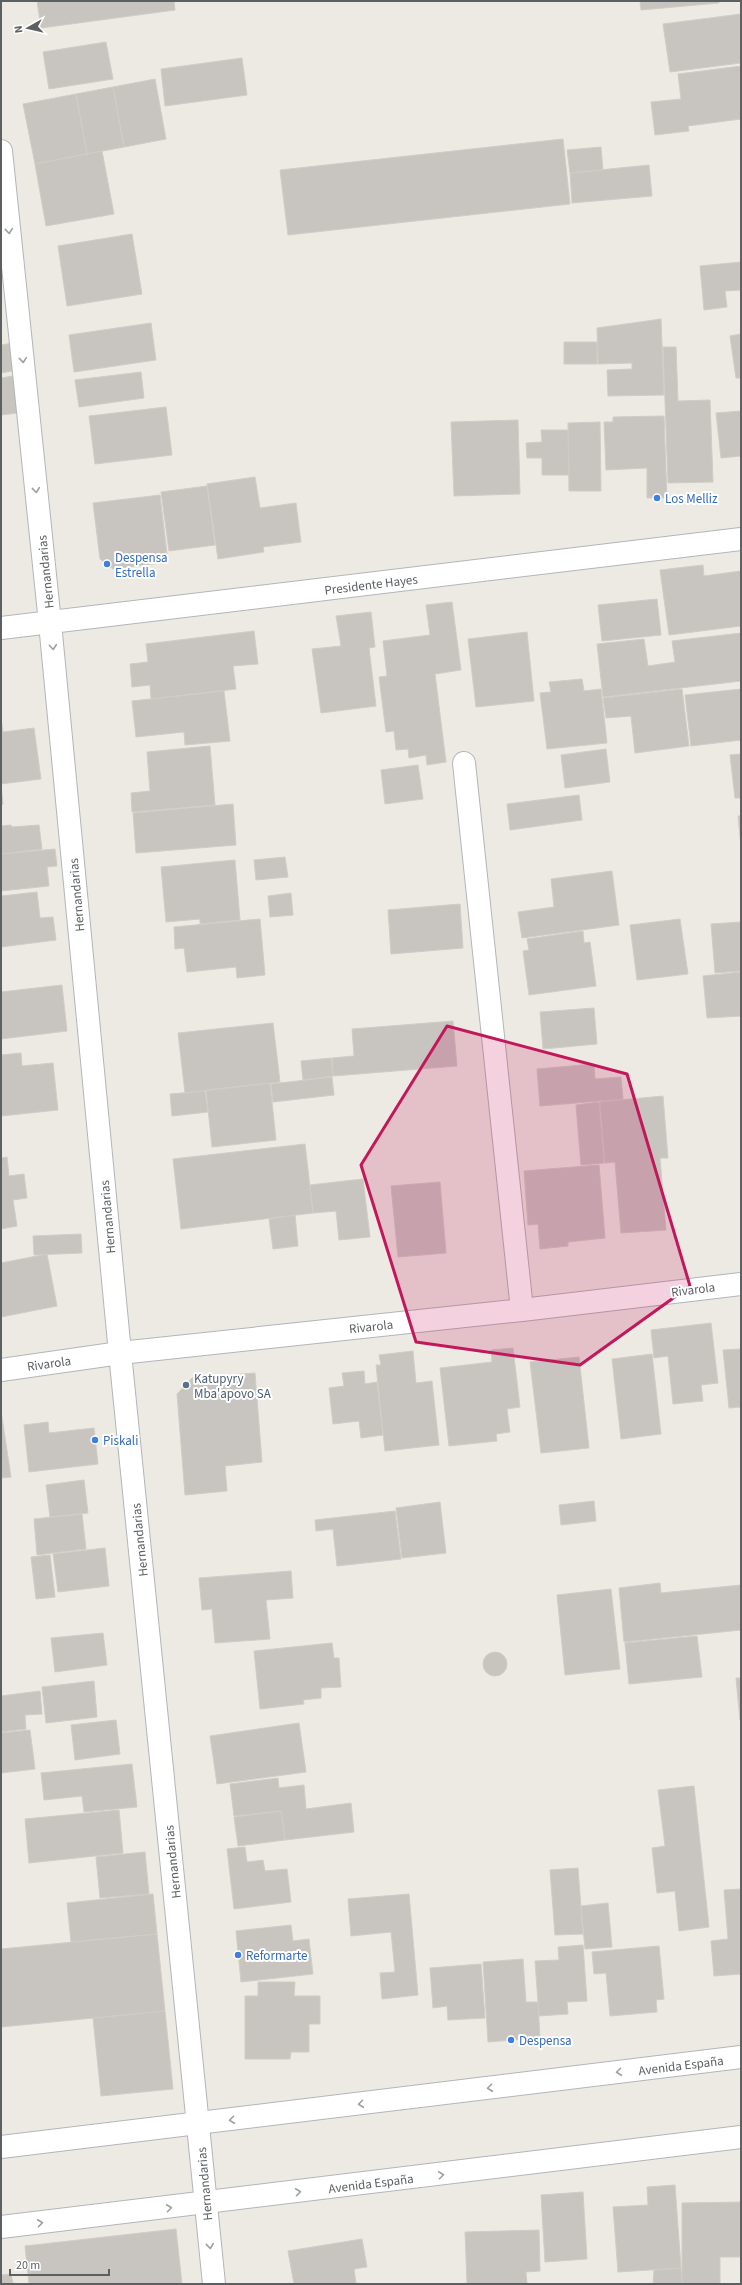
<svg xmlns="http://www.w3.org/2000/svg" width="742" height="2285" viewBox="0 0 742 2285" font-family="'Source Sans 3',sans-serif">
<rect width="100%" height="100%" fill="#edeae4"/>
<path fill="#c8c5c1" stroke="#d1ccc4" d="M37,1h137l1,9 -134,18z
M640,1h79v2l-78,7z
M741,14v49l-71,9 -7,-48z
M106,42l7,37 -64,10 -6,-37z
M242,58l5,37 -82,11 -4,-37z
M741,66v53l-53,7 1,5 -34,4 -4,-33 30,-3 -3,-25z
M155,79l11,60 -42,8 -11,-60z
M113,87l11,60 -37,7 -11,-60z
M76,94l11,60 -52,10 -12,-60z
M563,139l7,65 -282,31 -8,-65z
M601,147l2,23 -33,3 -3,-23z
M102,151l12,63 -68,12 -11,-62z
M649,165l3,31 -80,7 -2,-30z
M132,234l10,60 -75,12 -9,-60z
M741,262v28l-16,1 2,16 -23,3 -4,-44z
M661,319l3,76 -56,1 -1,-26 25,-1v-6l-34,1 -1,-36z
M151,323l5,37 -82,12 -5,-37z
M741,334v44h-5l-6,-42z
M564,342h33v22h-33z
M13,343l5,27 -17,3v-28z
M663,347h13l2,54 32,-1 3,82 -45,1z
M141,372l3,26 -65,9 -4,-27z
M13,376l5,37 -17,2v-37z
M166,407l6,48 -77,9 -6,-48z
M741,411v45l-20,2 -5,-45z
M664,416l3,82h-20v-30l-41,2 -2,-48h9v-5z
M518,420l2,74 -66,2 -3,-74z
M600,422l1,69h-32l-1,-68z
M541,430h27l1,45h-27v-17h-15l-1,-15 16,-1z
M255,477l5,31 36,-5 5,39 -38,5 1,5 -46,7 -11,-75z
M207,486l8,59 -46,6 -8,-59z
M160,495l8,67 -55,7 -13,-10 -7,-56z
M703,565l1,11 37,-5v55l-72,9 -9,-65z
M657,599l4,36 -59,6 -4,-36z
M452,602l9,68 -26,4 11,88 -19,3 -1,-10 -17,3 -1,-9 -12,1 -2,-19 -8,1 -7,-55 8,-1 -4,-35 47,-6 -4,-30z
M371,612l4,35 -6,1 7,58 -55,7 -9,-64 29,-3 -5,-30z
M254,631l4,33 -25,2 3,23 -85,10 -1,-14 -18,2 -2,-23 18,-2 -2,-18z
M527,632l7,69 -58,6 -8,-68z
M741,633v48l-138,16 -6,-53 47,-5 4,27 27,-4 -3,-21z
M582,679l2,12 17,-2 6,54 -60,6 -7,-56 11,-1 -2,-10z
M682,689l7,57 -54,7 -4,-37 -25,2 -3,-20z
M741,689v51l-50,6 -6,-51z
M224,691l6,50 -45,4 -1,-13 -48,5 -4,-36z
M1,719l2,13 31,-4 7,51 -40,5z
M210,746l5,59 -83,7 -1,-19 19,-2 -3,-39z
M606,749l4,33 -45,6 -4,-33z
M741,754v44h-6l-5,-43z
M418,765l5,34 -38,5 -4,-34z
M1,786l2,18 -2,1z
M579,795l3,25 -72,10 -3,-26z
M233,804l3,41 -100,8 -3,-40z
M738,816h3v30z
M11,825l1,2 27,-2 3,24 -41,5v-28z
M55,849l2,17 -10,1 2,19 -48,5v-37z
M285,857l3,20 -32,3 -2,-20z
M235,860l5,60 -40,4v-5l-34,3 -5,-55z
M612,871l7,54 -97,13 -4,-26 36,-5 -3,-28z
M37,892l3,26 13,-1 3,23 -55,7v-51z
M291,893l2,22 -23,2 -2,-21z
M460,904l3,44 -72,6 -3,-44z
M260,919l5,56 -28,3 -1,-11 -49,5 -3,-24 -9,1 -1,-22z
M680,919l8,55 -51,6 -7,-55z
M741,922v49l-26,2 -4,-49z
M583,931l1,12 6,-1 6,44 -67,9 -6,-44 6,-1 -2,-11z
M741,972v44l-34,2 -4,-42z
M62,985l5,46 -66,8v-47z
M594,1008l3,36 -54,5 -3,-37z
M453,1021l4,45 -124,10 -1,-18 22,-2 -2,-27z
M273,1023l7,59 -95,11 -7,-60z
M21,1053l1,13 31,-3 5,47 -57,6v-61z
M331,1058l2,18 -30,4 -2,-19z
M594,1064l1,15 26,-2 2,22 -83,7 -3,-37z
M332,1077l2,18 -61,7 -2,-18z
M270,1083l6,57 -64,7 -6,-57z
M205,1091l3,21 -36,4 -2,-22z
M663,1096l5,62h-8l6,72 -45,3 -6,-71 -10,1 -5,-61z
M599,1102l5,61 -23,2 -5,-60z
M305,1144l8,69 -132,16 -8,-70z
M7,1157l2,19 15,-2 3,24 -14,2 4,26 -16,3v-71z
M599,1165l6,73 -37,4v4l-28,3 -2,-25 -10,1 -4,-54z
M363,1179l7,58 -31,3 -3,-29 -23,2 -3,-28z
M440,1182l6,71 -48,4 -7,-71z
M295,1215l3,31 -25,3 -4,-30z
M81,1234l1,19 -48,2 -1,-19z
M47,1254l10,52 -56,11v-54z
M711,1323l7,60 -17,2 2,16 -30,3 -5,-48 -14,2 -3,-28z
M513,1348l7,59 -13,2 3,23 -14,2 1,7 -48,5 -9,-78 52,-6 -1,-12z
M741,1349v58l-12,1 -6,-58z
M413,1351l3,32 16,-2 7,64 -54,6 -9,-86h5l-2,-10z
M652,1354l9,80 -40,5 -9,-80z
M579,1357l10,91 -48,5 -11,-91z
M364,1371l1,13 12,-2 6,53 -22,3 -2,-17 -26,3 -4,-36 15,-2 -2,-13z
M255,1373l7,89 -37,4 2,25 -42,4 -8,-101 15,-16z
M1,1411l10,66 -10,1z
M48,1422l1,11 45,-5 4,36 -69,8 -5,-47z
M84,1480l4,33 -38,4 -4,-32z
M594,1501l2,20 -35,4 -2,-20z
M440,1502l6,51 -44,5 -6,-50z
M395,1511l6,48 -64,7 -4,-37 -17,2 -1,-11z
M82,1514l4,35 -49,6 -3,-36z
M105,1548l4,38 -51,6 -5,-38z
M50,1555l5,42 -19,2 -5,-42z
M291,1571l2,27 -27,2 4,39 -55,4 -3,-34 -10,1 -3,-32z
M660,1583l1,10 80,-8v45l-117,12 -5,-54z
M611,1589l9,80 -55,6 -8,-80z
M103,1633l4,32 -52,7 -4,-34z
M697,1636l5,41 -73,7 -4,-41z
M332,1643l2,15h5l2,29 -20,1v10l-18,2 1,4 -44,5 -6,-58z
M483 1664a12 12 0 1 1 24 0a12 12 0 1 1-24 0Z
M736,1678h5v41l-1,1z
M94,1681l3,36 -51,6 -4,-36z
M40,1691l2,23 -17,1 1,14 -25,3v-36z
M116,1720l4,34 -45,6 -4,-35z
M299,1723l7,49 -89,12 -7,-48z
M30,1730l5,39 -34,4v-40z
M132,1764l5,43 -53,5 -2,-16 -38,4 -3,-27z
M278,1778l1,10 25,-3 2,24 45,-6 3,29 -69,8 -4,-29 -47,5 -4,-32z
M694,1786l15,141 -30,4 -4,-40 -18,2 -5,-45 13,-2 -7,-56z
M119,1810l4,43 -94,10 -4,-44z
M281,1811l4,29 -47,6 -4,-29z
M245,1847l2,15 16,-2 2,11 22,-2 4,33 -57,7 -7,-60z
M145,1852l4,42 -49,4 -4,-41z
M578,1868l5,66 -28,1 -5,-65z
M741,1889v85l-27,2 -3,-35 17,-2 -4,-49z
M153,1894l4,40 -86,8 -4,-39z
M409,1894l9,101 -36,4 -2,-26 15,-1 -4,-40 -40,4 -3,-37z
M608,1903l4,44 -27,2 -4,-43z
M291,1925l2,16 16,-2 4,35 -72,8 -5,-51z
M157,1934l8,77 -164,16v-78z
M583,1945l4,56 -20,1 1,12 -29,2 -4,-55 24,-1 -1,-13z
M659,1946l5,53 -8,1 1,12 -47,4 -4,-43 -12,1 -2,-22z
M523,1959l3,43h12l2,36 -52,4 -5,-80z
M481,1964l4,54 -37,2 -1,-14 -14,2 -3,-40z
M258,1982h37l-1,14h26v28h-11v28h-18l-1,7h-45v-63h13z
M165,2011l8,78 -72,7 -8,-78z
M675,2185l6,83 -63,4 -5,-65 35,-2 -1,-18z
M583,2192l4,67 -42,3 -4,-67z
M741,2202v55h-21v27h-38v-81z
M176,2229l6,55h-153l-4,-38z
M539,2230l1,41 -14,1 1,12h-60l-2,-52z
M362,2239l5,28 -13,2 2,15h-62l-6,-33z
M681,2268l1,16h-29l1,-14z
M11,2274l2,10h-12v-9z"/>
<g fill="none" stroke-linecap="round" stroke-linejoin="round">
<defs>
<path id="minor" d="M1,151l49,472 70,730 94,931
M1,628l740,-89
M464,763l58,547
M1,1370l119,-17 402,-43 219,-26"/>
<path id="tertiary" d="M1,2147l740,-90
M1,2227l740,-90"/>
</defs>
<use href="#minor" stroke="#b2b5b8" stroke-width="24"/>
<use href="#tertiary" stroke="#b2b5b8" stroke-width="24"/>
<use href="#minor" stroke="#fff" stroke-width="22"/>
<use href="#tertiary" stroke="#fff" stroke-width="22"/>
</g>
<defs><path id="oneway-chevron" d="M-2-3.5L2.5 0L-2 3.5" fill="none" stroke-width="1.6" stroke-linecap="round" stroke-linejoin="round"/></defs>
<g stroke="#9da0a1">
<use href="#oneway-chevron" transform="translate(9 231) rotate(84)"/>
<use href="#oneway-chevron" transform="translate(23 360) rotate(84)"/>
<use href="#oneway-chevron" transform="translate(36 490) rotate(84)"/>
<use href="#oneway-chevron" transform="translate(53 647) rotate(85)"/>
<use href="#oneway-chevron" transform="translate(619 2072) rotate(173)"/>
<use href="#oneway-chevron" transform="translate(490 2088) rotate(173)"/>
<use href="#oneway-chevron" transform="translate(361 2104) rotate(173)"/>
<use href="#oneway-chevron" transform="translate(232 2120) rotate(173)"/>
<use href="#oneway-chevron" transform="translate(441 2175) rotate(-7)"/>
<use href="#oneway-chevron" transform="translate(298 2192) rotate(-7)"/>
<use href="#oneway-chevron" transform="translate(169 2208) rotate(-7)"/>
<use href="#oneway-chevron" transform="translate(40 2223) rotate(-7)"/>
<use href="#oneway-chevron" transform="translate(210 2246) rotate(84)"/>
</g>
<path fill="#c2185b" fill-opacity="0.2" stroke="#c2185b" stroke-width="3" stroke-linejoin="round" d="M447,1026l180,48 63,212 -110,79 -164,-23 -55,-177z"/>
<g fill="#3f7fe0" stroke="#fff" stroke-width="1.5">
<circle cx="657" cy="498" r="4"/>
<circle cx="107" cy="564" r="4"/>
<circle cx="95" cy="1440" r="4"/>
<circle cx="238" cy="1955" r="4"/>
<circle cx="511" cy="2040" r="4"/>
</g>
<circle fill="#5c6f8a" stroke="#fff" stroke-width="1.5" cx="186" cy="1385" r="4"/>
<g text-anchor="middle" stroke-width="4" stroke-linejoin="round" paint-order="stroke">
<g font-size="13" fill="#366cbe" stroke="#fff" text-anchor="start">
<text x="665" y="503">Los Melliz</text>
<text x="115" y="562">Despensa<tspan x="115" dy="15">Estrella</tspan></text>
<text x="103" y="1445">Piskali</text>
<text x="246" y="1960">Reformarte</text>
<text x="519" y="2045">Despensa</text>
</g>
<g font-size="13" fill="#5c6063" stroke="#fff">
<text transform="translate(45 572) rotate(-96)" y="5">Hernandarias</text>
<text transform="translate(371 584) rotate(-7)" y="5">Presidente Hayes</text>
<text transform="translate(76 895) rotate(-95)" y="5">Hernandarias</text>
<text transform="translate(107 1217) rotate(-95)" y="5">Hernandarias</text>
<text transform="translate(693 1289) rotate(-7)" y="5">Rivarola</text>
<text transform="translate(371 1326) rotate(-6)" y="5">Rivarola</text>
<text transform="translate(49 1363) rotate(-8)" y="5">Rivarola</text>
<text transform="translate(139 1540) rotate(-96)" y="5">Hernandarias</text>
<text transform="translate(172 1862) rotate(-96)" y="5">Hernandarias</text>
<text transform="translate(681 2065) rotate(-7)" y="5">Avenida España</text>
<text transform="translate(371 2183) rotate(-7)" y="5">Avenida España</text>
<text transform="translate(204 2184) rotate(-95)" y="5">Hernandarias</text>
</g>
<g font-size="13" fill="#4e5e75" stroke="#fff" text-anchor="start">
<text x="194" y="1383">Katupyry<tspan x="194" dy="15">Mba'apovo SA</tspan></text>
</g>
</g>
<rect width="742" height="2285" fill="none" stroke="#5c6063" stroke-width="4"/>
<g transform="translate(28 28) rotate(262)" stroke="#ffffff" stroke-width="3" paint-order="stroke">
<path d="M0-3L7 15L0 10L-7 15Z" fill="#5c6063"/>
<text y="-6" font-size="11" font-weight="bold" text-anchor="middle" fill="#5c6063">N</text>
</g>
<path d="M10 2269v6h99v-6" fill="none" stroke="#5c6063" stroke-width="2"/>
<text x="16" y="2269" font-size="12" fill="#5c6063" stroke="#ffffff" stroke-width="3" paint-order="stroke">20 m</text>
</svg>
